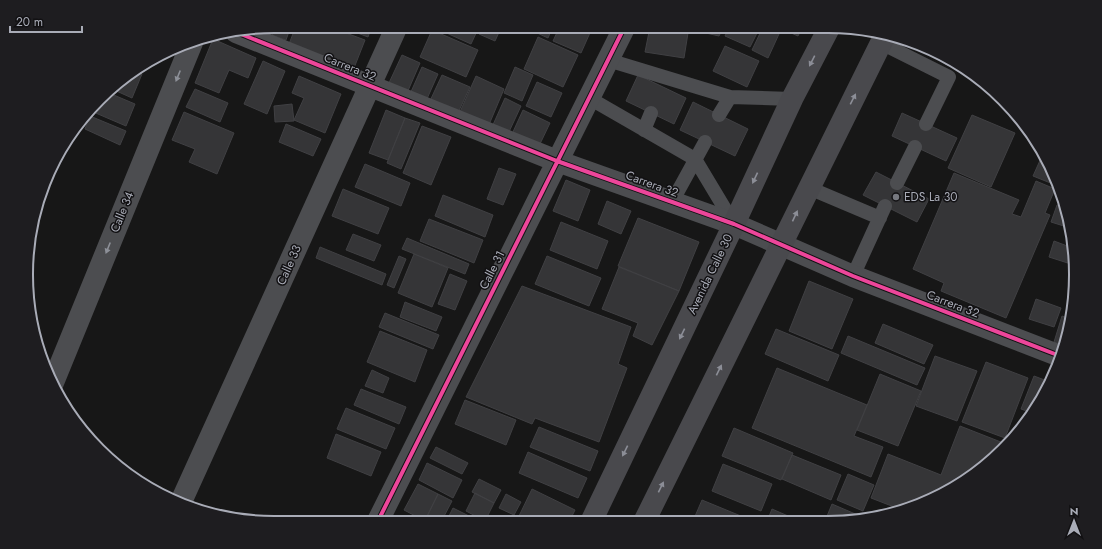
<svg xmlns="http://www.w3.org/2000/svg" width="1102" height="549" viewBox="0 0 1102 549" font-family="Jost,sans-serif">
<rect width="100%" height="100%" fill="#171717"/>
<path fill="#353537" stroke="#404043" d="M275,26h16l-5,14 -14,-5z
M296,26h31l38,14 -11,28 -65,-24z
M339,26h33l-4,11z
M431,26h40l7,3 -7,15z
M482,26h14l5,2 -6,13 -16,-7z
M522,26h31l-5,12z
M560,26h33l-12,27 -28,-12z
M684,26h40l-5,10 -35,-8z
M730,26h22l7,3 -9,18 -25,-11z
M784,26h19l-5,10 -16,-7z
M269,27l-3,9 -16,-6z
M650,27l38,6 -4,25 -39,-6z
M763,27l16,7 -11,24 -16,-8z
M432,30l46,20 -12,27 -46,-20z
M538,37l40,18 -15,32 -39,-18z
M213,39l43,19 -8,20 -19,-8 -10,23 -24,-10z
M725,46l34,15 -12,26 -34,-16z
M402,55l18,8 -13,30 -19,-8z
M263,61l22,10 -18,43 -23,-10z
M947,61l15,10 -17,-7z
M422,67l16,7 -12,27 -16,-7z
M515,67l18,8 -11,26 -18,-8z
M135,71l7,3 -10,24 -20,-9 11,-12z
M442,75l28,12 -13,28 -28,-12z
M638,75l48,23 -12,26 -48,-23z
M299,76l42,18 -16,39 -31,-13 10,-22 -12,-5z
M476,76l28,13 -16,38 -29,-13z
M537,82l25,11 -11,24 -25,-11z
M195,89l33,14 -8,19 -34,-15z
M109,93l26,11 -9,22 -35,-15z
M505,98l16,8 -13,28 -16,-7z
M693,102l55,27 -13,27 -55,-26z
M292,104l2,17 -19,1 -1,-16z
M386,110l19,8 -17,42 -19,-7z
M523,110l27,13 -11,23 -27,-12z
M184,112l50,21 -17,41 -28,-12 6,-13 -23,-9z
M902,113l55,25 -11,23 -54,-25z
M972,115l43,18 -24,54 -43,-19z
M90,116l36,15 -6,14 -35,-16z
M405,118l15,5 -19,46 -14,-6z
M286,124l35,15 -8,17 -34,-14z
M422,126l29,11 -20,48 -28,-12z
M1042,156l14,21 -3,7 -20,-8z
M365,164l45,19 -9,23 -46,-19z
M499,168l17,6 -13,31 -16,-6z
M876,172l53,27 -12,23 -54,-27z
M954,173l65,27 -7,14 9,3 15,-36 19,8 -10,24 5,2 -44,103 -65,-27 3,-8 -31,-14z
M566,180l24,10 -12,31 -25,-10z
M343,189l46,19 -11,26 -46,-18z
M443,195l50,20 -8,22 -50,-21z
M607,201l24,10 -10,23 -23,-10z
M1057,205l5,1 5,21 -16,-5z
M638,218l61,24 -20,49 -61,-25z
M429,219l54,21 -9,23 -54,-22z
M561,222l47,19 -11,28 -47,-19z
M353,234l28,11 -7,16 -28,-11z
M407,238l62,26 -4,10 -63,-25z
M1054,241l16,6 4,18 -25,-8z
M320,247l66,27 -4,11 -66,-27z
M414,254l34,14 -16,39 -34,-14z
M399,256l7,3 -12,29 -7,-3z
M547,256l54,22 -12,28 -54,-22z
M619,267l60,24 -27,54 -19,-9 5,-13 -36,-14z
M450,274l17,7 -12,29 -17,-6z
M1075,277l-3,18 -2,-1z
M809,281l44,18 -21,50 -43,-18z
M522,286l109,41 -13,37 9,4 -28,74 -64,-24 -3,6 -66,-27z
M1036,299l25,9 -7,19 -25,-8z
M405,302l37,15 -6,14 -36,-14z
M385,313l54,22 -6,14 -54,-22z
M1062,316l5,2 -5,27 -8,-3z
M883,324l50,21 -9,19 -49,-21z
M776,329l63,26 -11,26 -63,-27z
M380,331l47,19 -12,32 -48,-20z
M848,336l77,32 -8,17 -76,-32z
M935,356l42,15 -20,50 -41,-15z
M986,362l42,16 -23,60 -43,-16z
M777,368l90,37 -13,31 29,11 -12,30 -119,-49z
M372,370l17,8 -6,15 -18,-7z
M880,374l41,17 -23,55 -41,-16z
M1034,376l16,6 -18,31 -11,-4z
M361,389l45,18 -7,17 -45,-19z
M465,400l51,20 -10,25 -51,-21z
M346,408l49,20 -9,21 -49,-20z
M960,426l46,18 -27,28 -57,32 -20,6 -31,-12 17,-44 53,21z
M539,427l59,24 -8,20 -60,-24z
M734,428l59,25 -12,27 -59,-24z
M336,434l45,18 -10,24 -44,-18z
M436,447l32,16 -6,11 -32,-16z
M528,452l59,26 -9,20 -59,-25z
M792,455l49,20 -10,25 -49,-21z
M427,463l35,17 -9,18 -34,-18z
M723,464l49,20 -11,27 -49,-20z
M848,474l26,11 -11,26 -26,-11z
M479,479l22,11 -7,13 -22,-11z
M418,484l20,10 -13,27 -21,-11z
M532,489l43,21 -6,12h-37l-13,-6z
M475,493l19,10 -9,18 -19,-10z
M438,494l14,7 -11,21 -14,-6z
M506,494l15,8 -7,13 -15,-7z
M702,500l51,21h-60z
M832,504l28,12 -2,5h-33z
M453,508l26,13v1h-33z
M772,509l23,10 -1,2h-20l-6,-2z
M402,516l12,6 -15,1z
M504,517l11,5h-13z"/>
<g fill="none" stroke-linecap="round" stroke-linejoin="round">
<path stroke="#4c4d50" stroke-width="14" d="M881,43l68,34 -23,47
M608,60l122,37 62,2
M589,98l106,61 39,65
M719,115l11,-18
M644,130l7,-17
M897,183l18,-36
M809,188l71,30
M672,202l33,-60
M853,276l32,-70"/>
<path stroke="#4c4d50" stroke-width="22" d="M236,32l321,129 177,63 119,52 207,80
M52,385l141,-345
M180,504l217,-478
M377,523l248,-497"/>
<path stroke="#49494d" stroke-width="22" d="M591,522l143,-298 58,-125 38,-73
M644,522l240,-485"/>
<defs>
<path id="cycleway" d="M236,32l321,129 177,63 119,52 207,80
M377,523l248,-497"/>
</defs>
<use href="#cycleway" stroke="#121113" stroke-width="6"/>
<use href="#cycleway" stroke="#ed469a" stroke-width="4"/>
</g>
<defs><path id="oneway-solid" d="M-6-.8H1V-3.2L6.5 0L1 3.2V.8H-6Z"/></defs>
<g fill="#8c8e97">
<use href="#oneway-solid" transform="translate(812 61) rotate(117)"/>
<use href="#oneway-solid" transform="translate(853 99) rotate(-63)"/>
<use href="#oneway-solid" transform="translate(755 178) rotate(115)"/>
<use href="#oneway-solid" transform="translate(795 216) rotate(-65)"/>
<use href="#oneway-solid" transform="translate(682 334) rotate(116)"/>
<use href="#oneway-solid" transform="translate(719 370) rotate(-64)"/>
<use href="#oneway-solid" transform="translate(625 451) rotate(116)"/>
<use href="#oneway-solid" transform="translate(661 487) rotate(-64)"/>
</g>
<g fill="#8d9098">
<use href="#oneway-solid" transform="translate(178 76) rotate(112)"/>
<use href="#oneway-solid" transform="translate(108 248) rotate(112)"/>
</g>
<circle fill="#76787f" stroke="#121113" stroke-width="1.5" cx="896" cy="197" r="4"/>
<g text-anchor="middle" stroke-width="3" stroke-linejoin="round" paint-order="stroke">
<g font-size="12" fill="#a9acb7" stroke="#121113">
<text transform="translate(350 67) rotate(22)" y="4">Carrera 32</text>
<text transform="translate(652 184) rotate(20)" y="4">Carrera 32</text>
<text transform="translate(122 212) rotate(-68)" y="4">Calle 34</text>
<text transform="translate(289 265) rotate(-66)" y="4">Calle 33</text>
<text transform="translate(492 270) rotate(-63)" y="4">Calle 31</text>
<text transform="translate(710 274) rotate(-64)" y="4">Avenida Calle 30</text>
<text transform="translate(953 304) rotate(21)" y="4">Carrera 32</text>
</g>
<g font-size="12" fill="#a9acb7" stroke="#121113" text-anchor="start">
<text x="904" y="201">EDS La 30</text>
</g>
</g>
<path d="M0 0H1102V549H0ZM274 33H828A241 241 0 0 1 1069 274V275A241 241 0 0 1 828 516H274A241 241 0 0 1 33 275V274A241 241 0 0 1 274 33Z" fill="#1e1d20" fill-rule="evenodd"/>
<path fill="none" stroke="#a9acb7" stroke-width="2" d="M274 33H828A241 241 0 0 1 1069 274V275A241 241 0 0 1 828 516H274A241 241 0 0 1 33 275V274A241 241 0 0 1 274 33Z"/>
<g transform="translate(1074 521)" stroke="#121113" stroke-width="3" paint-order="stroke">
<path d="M0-3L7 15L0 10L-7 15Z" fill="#a9acb7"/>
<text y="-6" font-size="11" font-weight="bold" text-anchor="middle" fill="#a9acb7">N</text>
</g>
<path d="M10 26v6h72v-6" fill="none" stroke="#a9acb7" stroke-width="2"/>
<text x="16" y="26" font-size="12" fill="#a9acb7" stroke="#121113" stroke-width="3" paint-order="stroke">20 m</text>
</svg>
